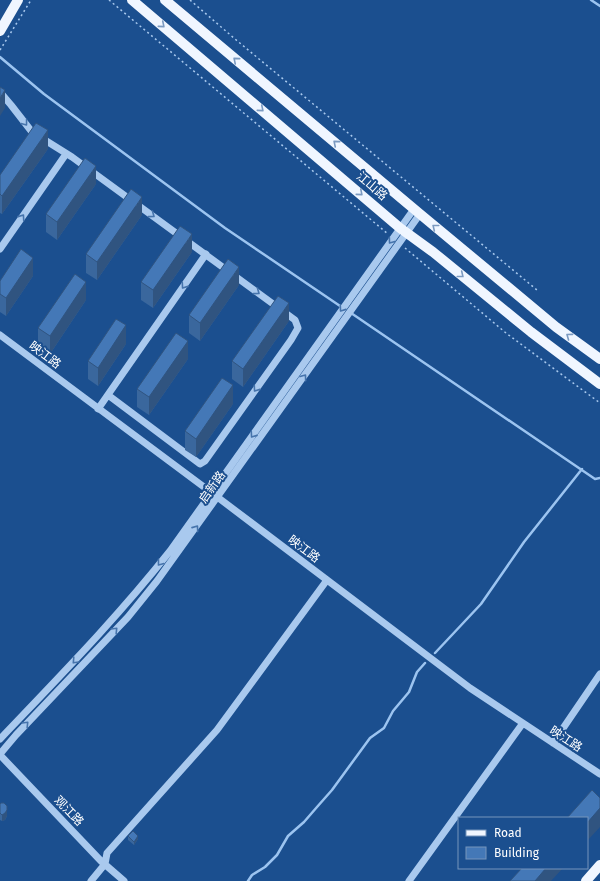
<svg xmlns="http://www.w3.org/2000/svg" width="600" height="881" viewBox="0 0 600 881" font-family="'Fira Sans','Noto Sans SC',sans-serif">
<rect width="100%" height="100%" fill="#1b4f8f"/>
<g fill="none" stroke-linecap="round" stroke-linejoin="round">
<path stroke="#9cc4f0" stroke-width="2.5" d="M591,0l9,6
M0,57l44,37 181,134 118,80
M351,313l244,166 5,-1
M435,653l46,-49 43,-62 58,-73
M248,881l4,-6 13,-8 12,-12 11,-19 16,-14 13,-15 15,-17 38,-52 14,-10 9,-17 16,-19 8,-20 8,-9"/>
<path stroke="#a9c9ee" stroke-width="1.5" stroke-dasharray="2 3" stroke-linecap="butt" d="M109,0l279,234
M190,0l45,39 302,251
M0,50l31,-50
M405,248l101,85 94,70"/>
<path stroke="#a9c9ee" stroke-width="7" d="M0,92l11,13 21,27 40,25 223,163 3,8 -7,12 -86,121 -5,3 -92,-69
M0,249l66,-95
M0,335l212,158 258,195 130,86
M98,409l108,-155
M0,739c58,-61 117,-121 170,-188l244,-342
M553,743l47,-69
M0,754l16,-19 112,-118 29,-36 263,-367
M0,755l101,106 23,20
M91,881l14,-17 2,-11 110,-123 110,-150
M409,881l114,-158"/>
<path stroke="#f0f6ff" stroke-width="10" d="M132,0l268,228 33,24 98,80 69,52
M165,0l255,214 136,113 44,32
M0,31l18,-31
M586,881l14,-16"/>
</g>
<path fill="#3a679d" d="M48,149l-46,65 -2,-1v-38z
M96,184l-39,56 -11,-8v-18z
M142,215l-45,65 -11,-7v-19z
M192,252l-39,56 -12,-8v-18z
M33,276l-27,40 -6,-4v-31z
M239,285l-39,56 -11,-8v-18z
M86,300l-36,54 -12,-8v-18z
M289,321l-46,66 -11,-8v-18z
M126,344l-28,42 -10,-7v-18z
M188,359l-39,56 -12,-8v-18z
M233,404l-37,53 -11,-7v-19z
M0,804l7,12 -2,4 -3,1 -2,-1z
M128,836l10,3 -4,6 -6,-5z"/>
<path fill="#305480" d="M5,90v18l-5,8v-18z
M48,130v19l-46,65v-18z
M96,166v18l-39,56v-18z
M142,197v18l-45,65v-18z
M192,234v18l-39,56v-18z
M33,258v18l-27,40v-18z
M239,267v18l-39,56v-18z
M86,282v18l-36,54v-18z
M289,303v18l-46,66v-18z
M126,325v19l-28,42v-18z
M188,341v18l-39,56v-18z
M233,385v19l-37,53v-18z
M600,808v19l-13,14v-18z
M7,810v6l-2,4 -3,1v-6z
M138,836v3l-4,6v-3z
M546,868h17l-12,13h-16z"/>
<path fill="#4478b7" stroke="#305480" d="M0,87l5,3 -5,8z
M36,123l12,7 -46,66 -2,-2v-19z
M85,158l11,8 -39,56 -11,-8z
M131,189l11,8 -45,65 -11,-8z
M180,226l12,8 -39,56 -12,-8z
M21,249l12,9 -27,40 -6,-4v-13z
M228,259l11,8 -39,56 -11,-8z
M75,274l11,8 -36,54 -12,-8z
M278,296l11,7 -46,66 -11,-8z
M116,319l10,6 -28,43 -10,-7z
M176,333l12,8 -39,56 -12,-8z
M222,378l11,7 -37,54 -11,-8z
M592,790l8,8v10l-13,15v-5h-20z
M1,803h3l3,3v4l-2,3 -3,2 -2,-2v-9z
M133,831l5,5 -4,6 -6,-6z
M522,868h24l-11,13h-25z"/>
<defs><path id="oneway-chevron" d="M-2-3.5L2.5 0L-2 3.5" fill="none" stroke-width="1.6" stroke-linecap="round" stroke-linejoin="round"/></defs>
<g stroke="#7b9ac1">
<use href="#oneway-chevron" transform="translate(162 25) rotate(40)"/>
<use href="#oneway-chevron" transform="translate(236 60) rotate(-140)"/>
<use href="#oneway-chevron" transform="translate(261 109) rotate(40)"/>
<use href="#oneway-chevron" transform="translate(336 143) rotate(-140)"/>
<use href="#oneway-chevron" transform="translate(360 193) rotate(41)"/>
<use href="#oneway-chevron" transform="translate(435 227) rotate(-141)"/>
<use href="#oneway-chevron" transform="translate(461 275) rotate(39)"/>
<use href="#oneway-chevron" transform="translate(569 336) rotate(-144)"/>
</g>
<g stroke="#4674ac">
<use href="#oneway-chevron" transform="translate(25 123) rotate(53)"/>
<use href="#oneway-chevron" transform="translate(152 215) rotate(36)"/>
<use href="#oneway-chevron" transform="translate(22 217) rotate(-55)"/>
<use href="#oneway-chevron" transform="translate(391 241) rotate(126)"/>
<use href="#oneway-chevron" transform="translate(184 286) rotate(125)"/>
<use href="#oneway-chevron" transform="translate(257 292) rotate(36)"/>
<use href="#oneway-chevron" transform="translate(342 309) rotate(125)"/>
<use href="#oneway-chevron" transform="translate(304 377) rotate(-54)"/>
<use href="#oneway-chevron" transform="translate(256 389) rotate(125)"/>
<use href="#oneway-chevron" transform="translate(253 435) rotate(125)"/>
<use href="#oneway-chevron" transform="translate(196 528) rotate(-55)"/>
<use href="#oneway-chevron" transform="translate(160 563) rotate(128)"/>
<use href="#oneway-chevron" transform="translate(115 630) rotate(-46)"/>
<use href="#oneway-chevron" transform="translate(75 661) rotate(133)"/>
<use href="#oneway-chevron" transform="translate(26 724) rotate(-46)"/>
</g>
<g text-anchor="middle" stroke-width="4" stroke-linejoin="round" paint-order="stroke">
<g font-size="12" fill="#fff" stroke="#1b4f8f">
<text transform="translate(372 186) rotate(41)" y="4">江山路</text>
<text transform="translate(45 355) rotate(37)" y="4">映江路</text>
<text transform="translate(212 487) rotate(-55)" y="4">启新路</text>
<text transform="translate(304 549) rotate(37)" y="4">映江路</text>
<text transform="translate(566 739) rotate(33)" y="4">映江路</text>
<text transform="translate(69 811) rotate(46)" y="4">观江路</text>
</g>
</g>
<rect x="458" y="817" width="130" height="52" fill="#1b4f8f" stroke="#7695bc"/>
<rect x="466" y="830" width="20" height="6" fill="#f0f6ff" stroke="#7695bc"/>
<text x="494" y="837" font-size="12" fill="#ffffff">Road</text>
<rect x="466" y="847" width="20" height="12" fill="#4478b7" stroke="#7695bc"/>
<text x="494" y="857" font-size="12" fill="#ffffff">Building</text>
</svg>
